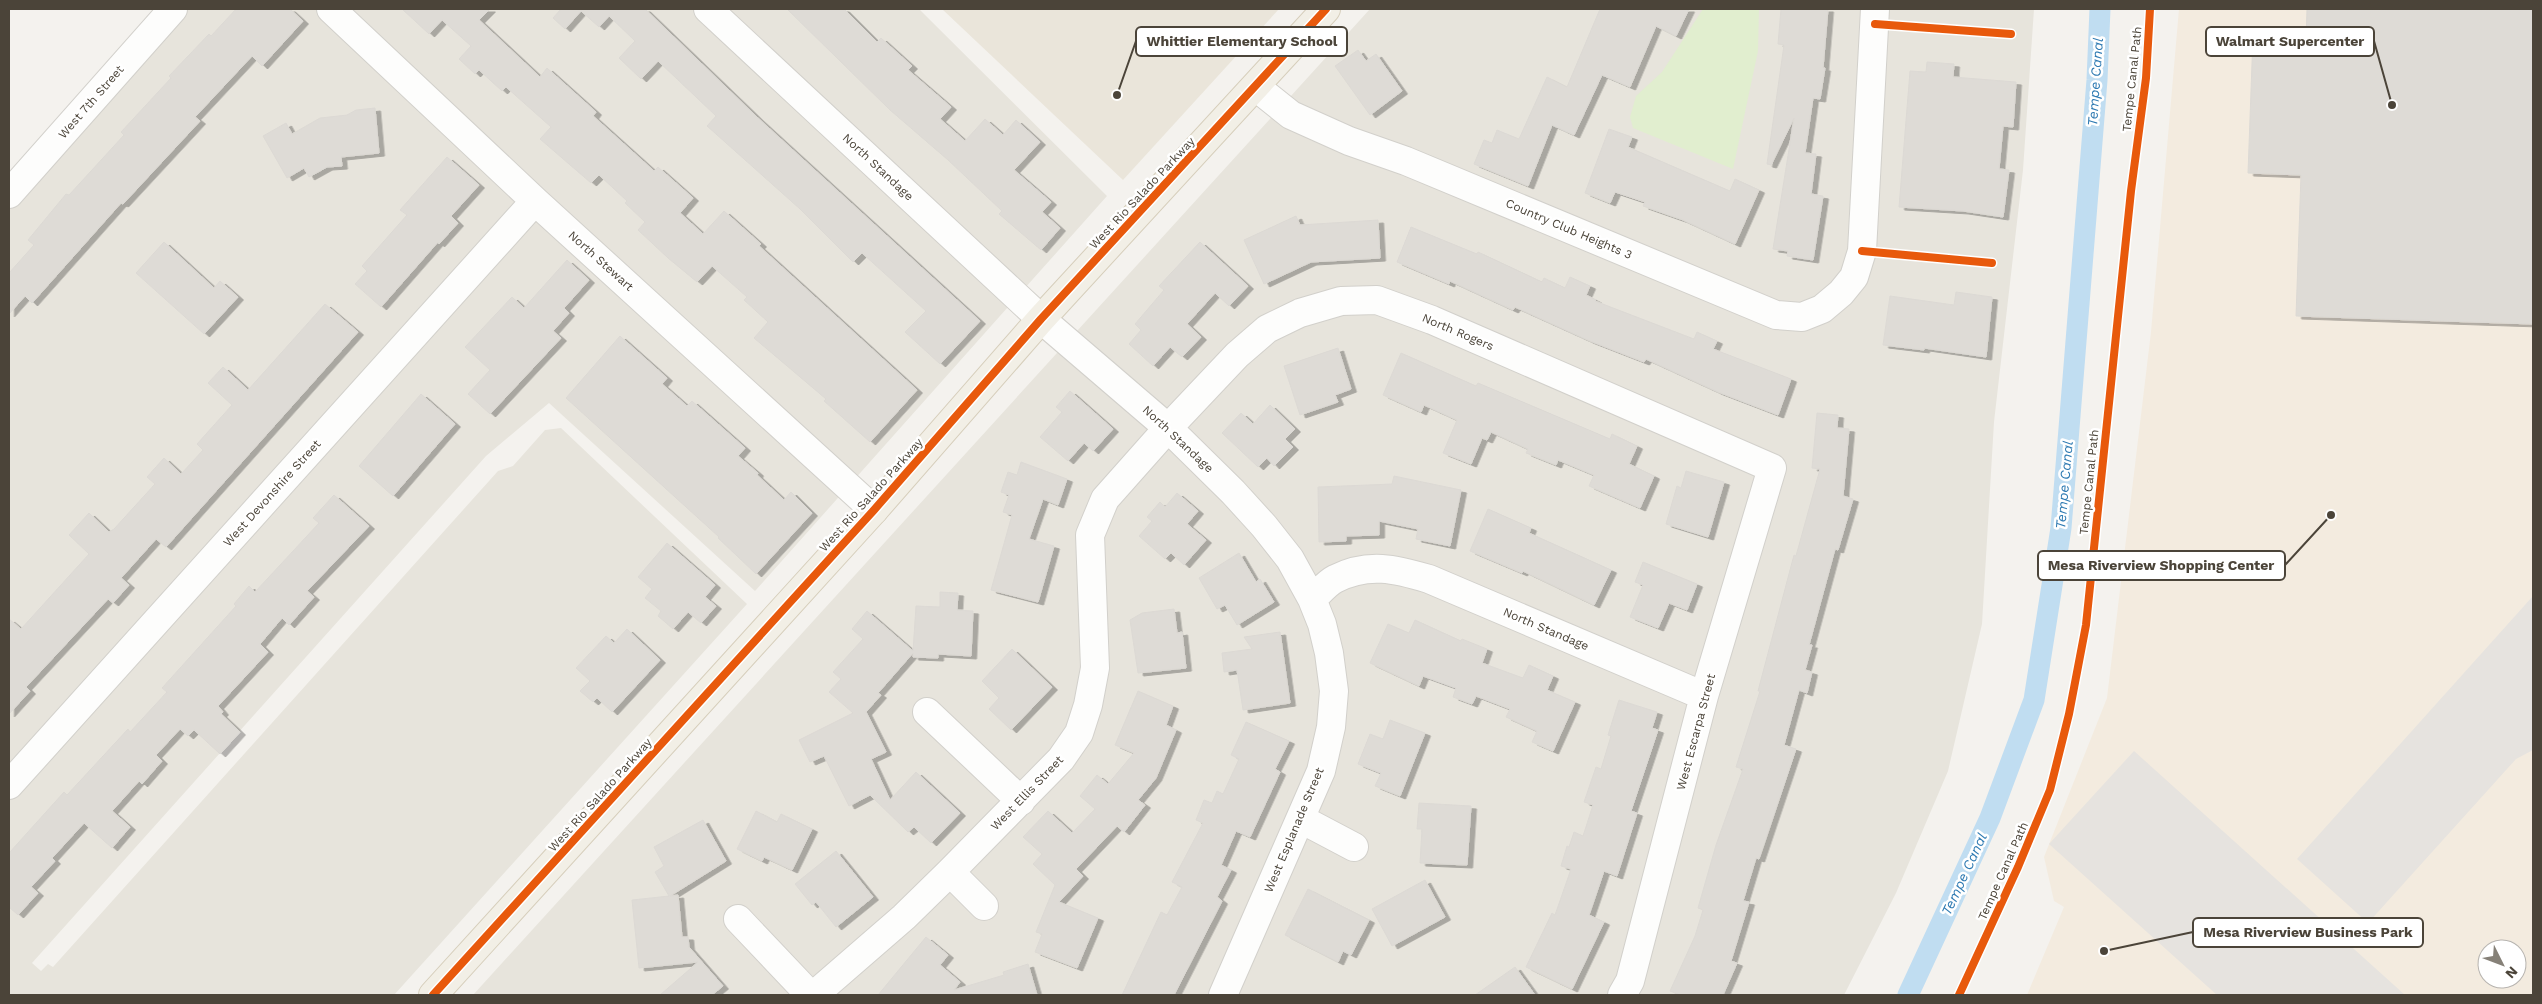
<svg xmlns="http://www.w3.org/2000/svg" width="2542" height="1004" viewBox="0 0 2542 1004" font-family="'Work Sans',sans-serif">
<defs>
<filter id="shadow"><feDropShadow dx="5.5" dy="3" stdDeviation="0" flood-color="#0004"/></filter>
</defs>
<rect width="100%" height="100%" fill="#f4f2ee"/>
<path fill="#e7e4dc" d="M183,9h736l188,187 -352,395 -206,-188 -63,53 -454,507 9,8 7,-7 5,3 445,-496 15,-5 32,-36 16,-2 186,176 -353,391h-385v-787z
M1370,9h664l-11,161 -29,252 -12,202 -34,147 -52,122 -52,102h-1371z"/>
<path fill="#f3ebdf" fill-rule="evenodd" d="M2179,9h354v986h-506l37,-88 -10,-6 -10,-44 63,-159 44,-366zM2487,949h30v30h-30z"/>
<path fill="#eae5da" d="M942,9h337l-156,171z"/>
<path fill="#e1eecf" d="M1703,9h56l-1,42 -25,118 -100,-41 -3,-11 6,-21 26,-24z"/>
<path fill="#e6e3df" d="M2533,596v154l-17,9 -148,164 -71,-64z
M2134,751l271,244h-188l-168,-151z"/>
<g fill="none" stroke-linecap="round" stroke-linejoin="round">
<path stroke="#c0ddf1" stroke-width="21" d="M1908,995l82,-177 44,-118 27,-172 36,-448 3,-71"/>
</g>
<path fill="#dedbd6" stroke="#dcd9d4" filter="url(#shadow)" d="M236,9h54l13,12 -41,45 -10,-10 -57,61 5,4 -77,83 -2,-1 -89,100 -7,-7 -16,18v-41l25,-28 -6,-5 38,-46 3,1 55,-60 -3,-3 50,-54 -2,-2 40,-42 2,2z
M402,9h88l-11,11 61,57 7,-9 49,44 -3,4 61,55 4,-4 35,31 -13,15 23,21 21,-23 37,33 -2,2 158,144 -47,52 -46,-41 2,-2 -72,-61 14,-16 -24,-22 3,-3 -35,-31 -15,16 -29,-24 -30,-28 7,-8 -20,-19 2,-2 -28,-26 -8,8 -51,-44 11,-12 -45,-40 -4,4 -23,-21 -4,4 -16,-15 12,-13 -29,-26 -13,14z
M561,9h84l113,109 222,203 -40,43 -35,-32 21,-21 -64,-58 -9,9 -53,-53 -93,-83 9,-10 -58,-55 -17,18 -22,-21 16,-17 -26,-25 -10,11 -18,-16 -16,18 -12,-11z
M787,9h57l33,33 4,-4 31,28 -4,4 43,37 -11,12 25,22 20,-22 18,16 13,-15 24,22 -26,28 37,32 -9,10 18,16 -19,22 -42,-36 3,-3 -54,-51 -58,-50z
M1600,9h89l-13,27 -20,-10 -26,61 -28,-12 -28,60 -22,-10 -24,61 -54,-22 10,-24 8,3 5,-13 22,9 28,-62 20,10z
M1781,9h47l-5,59h2l-5,31 -7,-1 -8,55 11,1 -5,40 12,2 -10,64 -26,-4 1,-5 -15,-2 21,-131 -23,47 -4,-1 17,-119 -6,-1z
M2307,9h226v315l-237,-8 5,-141 -53,-2 5,-137 53,2z
M1358,50l8,11 10,-7 26,37 -32,24 -35,-49z
M1927,62l27,2 -1,13 63,5 -3,45 -10,-1 -4,43 10,1 -6,47 -40,-6 -64,-4 11,-136 16,1z
M375,108l4,45 -38,4 1,9 -15,1 -18,10 -5,-9 -17,10 -24,-42 23,-13 6,11 28,-16 27,-3 9,-5z
M1609,129l23,8 -4,10 102,44 5,-12 24,11 -24,54 -52,-24 -40,-14 2,-4 -30,-10 -5,11 -25,-10z
M447,157l32,28 -28,31 7,7 -19,21 -1,-2 -57,65 -26,-23 12,-13 -5,-5 45,-51 -7,-5z
M1296,216l4,9 78,-5 2,38 -69,4 -47,22 -20,-44z
M1411,227l66,27 1,-2 64,30 2,-4 21,10 5,-11 20,9 -4,9 10,5 -1,1 99,38 3,-7 20,9 -4,8 78,30 -13,36 -60,-23 -72,-33 -2,3 -54,-21 -75,-34 -2,3 -63,-29 -1,3 -52,-22z
M164,242l50,46 6,-7 18,16 -34,37 -68,-61z
M1200,242l48,44 -19,20 -14,-13 -28,31 14,13 -19,20 -12,-10 -17,19 -24,-22 12,-14 -6,-6 29,-34 -5,-4z
M567,260l22,20 -25,28 5,5 -16,18 8,7 -71,76 -22,-20 22,-24 -25,-23 47,-50 12,11z
M1956,292l36,5 -6,60 -62,-9v2l-41,-5 7,-49 64,9z
M325,304l33,28 -192,215 -10,-8 -35,39 8,7 -16,18 -5,-4 -82,88 4,4 -21,23v-95l12,10 68,-75 -20,-19 20,-22 20,19 5,-3 41,-45 -8,-7 17,-19 17,16 22,-24 -6,-6 35,-39 -24,-22 15,-16 25,23z
M620,336l47,42 -5,6 25,22 5,-5 53,47 -7,8 20,17 -1,2 27,25 7,-8 21,21 -56,61 -38,-36 1,-1 -153,-139z
M1338,348l13,41 -16,6 3,7 -38,13 -16,-49z
M1401,353l75,33 2,-3 132,56 2,-5 25,12 -8,18 25,12 -14,32 -51,-22 5,-11 -36,-15 -2,5 -30,-12 2,-4 -37,-17 -4,8 -5,-2 -11,26 -28,-11 14,-33 -33,-15 -3,7 -38,-17z
M1070,391l43,38 -20,22 -9,-8 -16,18 -28,-24 22,-25 -6,-5z
M421,394l34,30 -62,72 -34,-30z
M1270,405l25,24 -10,10 8,8 -19,19 -7,-8 -9,9 -36,-34 19,-20 12,11z
M1817,413l21,2 -1,13 12,1 -6,67 10,3 -15,51 -3,-1 -26,96h3l-7,25 7,2 -5,21 -8,-3 -15,55 12,4 -37,110 -3,-1 -13,43 6,1 -18,59 6,2 -14,32h-43l-10,-4 25,-55 8,-26 -5,-2 18,-63 27,-76 -7,-2 24,-76h-2l36,-136 2,1 24,-87 -8,-1z
M1021,462l46,17 -9,26 -15,-6 -14,40 25,7 -16,56 -47,-12 21,-75 -9,-3 6,-17 -8,-3 7,-20 9,3z
M1686,471l38,11 -16,55 -42,-13 11,-38 4,2z
M1394,476l67,14 -11,56 -34,-7 2,-10 -39,-8v14l-33,1v5l-27,1 -1,-55 74,-3z
M1177,493l21,18 -11,13 19,16 -22,25 -13,-12 -6,6 -26,-23 13,-15 -5,-4 13,-15 5,5z
M334,495l35,31 -62,65 7,6 -25,28 -7,-7 -22,26 8,8 -50,54 5,6 -2,2 19,18 -20,22 -26,-24 -6,6 -8,-7 -24,26 6,6 -20,23 -3,-3 -27,30 18,16 -18,21 -28,-25 -32,35 3,3 -24,26 7,6 -20,22 -9,-8v-54l55,-61 3,3 61,-66 2,3 37,-40 -5,-4 74,-82 -2,-2 15,-18 6,6 64,-69 -6,-5z
M1488,509l43,19 -2,5 82,37 -17,35 -71,-34 -1,2 -52,-22z
M667,543l48,42 -10,12 11,9 -15,17 -13,-11 -15,17 -15,-13 3,-5 -16,-13 7,-9 -14,-12z
M1239,553l17,29 4,-3 14,23 -37,23 -12,-20 -8,4 -18,-31z
M1643,562l54,22 -10,26 -18,-7 -11,25 -28,-11 13,-32 -8,-3z
M940,592l18,1 -1,17 16,1 -2,45 -33,-2v4l-25,-1v-4l-35,40 3,2 -15,17 20,40 -15,7 19,41 26,-28 44,41 -29,30 -17,-16 -6,5 -38,-37 -21,11 -25,-50 -14,6 -11,-22 54,-27 -24,-21 12,-13 -8,-7 30,-33 -11,-10 15,-18 46,40 3,-45 24,1z
M1174,609l3,24 5,-1 4,36 -48,5 -8,-53 12,-7z
M1415,620l46,21 1,-2 25,10 -5,14 41,15 6,-13 24,11 -6,14 28,12 -22,49 -21,-9 5,-11 -31,-14 4,-8 -34,-13 -4,8 -19,-7 3,-9 -33,-12 -4,10 -49,-23 18,-39 21,9z
M627,629l33,31 -48,52 -15,-14 -4,4 -13,-11 10,-10 -14,-13 30,-32 8,7z
M1280,632l10,71 -47,7 -6,-40 -13,2 -2,-19 30,-4 -8,-12z
M1012,649l40,38 -41,43 -22,-21 10,-11 -17,-17z
M1138,691l35,15 -7,19 10,5 -20,48 -18,22 7,5 -21,27 -7,-6 -41,43 7,7 -24,26 39,16 -21,50 -42,-16 7,-18 -6,-2 19,-47 -22,-21 9,-10 -19,-17 25,-26 24,22 23,-24 -15,-13 17,-21 11,9 26,-31 -19,-8z
M1619,700l38,12 -5,16 6,2 -27,81 6,2 -20,63 -13,-5 -15,44 15,7 -32,67 -46,-22 26,-54 3,2 16,-46 -10,-3 6,-20 2,1 5,-15 9,4 10,-31 -9,-3 12,-35 5,2 10,-33 -3,-1z
M1390,720l35,13 -25,63 -25,-10 6,-13 -23,-9 12,-30 13,5z
M1246,722l43,19 -14,28 5,3 -30,65 -14,-6 -15,34 10,5 -14,27 5,4 -48,94h-52l39,-83 6,3 15,-28 -10,-5 31,-59 -7,-3 8,-20 8,3 5,-12 6,3 16,-35 -8,-4z
M1419,803l52,3 -4,59 -47,-2 2,-34h-5z
M756,811l21,11 4,-8 31,15 -20,41 -28,-13 -2,4 -25,-12z
M703,820l23,41 -56,35 8,-1 4,42h6l1,10 34,39 -11,9h-52l38,-33 -59,6 -7,-68 37,-4 -14,-24 9,-6 -10,-19z
M836,851l37,46 -37,30 -20,-25 -4,3 -17,-21z
M1425,880l20,37 -53,29 -20,-37z
M1308,889l61,31 -18,35 -8,-4 -5,11 -53,-27z
M926,937l22,18 -8,10 20,17 -6,8 50,-15 -1,-3 25,-8 9,31h-159z
M1515,967l20,28h-60z"/>
<g fill="none" stroke-linecap="round" stroke-linejoin="round">
<defs>
<path id="minor" d="M331,9l204,192 339,309
M708,9l333,310 127,109 65,64 31,34 26,33 22,40 10,25 7,29 5,38 -3,36 -10,44 -98,224
M1256,87l35,28 58,26 57,20 370,154 26,2 20,-8 19,-16 13,-16 8,-26 13,-242
M9,194l164,-185
M1312,599c7,-6 15,-16 23,-20 33,-17 61,-10 94,0l275,117
M927,712l94,89
M9,785l526,-584
M1301,819l53,28
M950,872l34,34
M738,919l72,76
M814,995l90,-78 46,-45 111,-113 18,-26 9,-28 7,-37 -5,-133 15,-36 63,-71 69,-73 30,-26 33,-16 41,-12 36,-1 55,20 340,148 -68,228 -74,285 -8,14"/>
<path id="major" d="M433,995l441,-485 167,-191 285,-310"/>
</defs>
<use href="#minor" stroke="#d2d0cb" stroke-width="30"/>
<use href="#major" stroke="#d6cebb" stroke-width="30"/>
<use href="#minor" stroke="#fdfdfc" stroke-width="28"/>
<use href="#major" stroke="#f2efe6" stroke-width="28"/>
<defs>
<path id="cycleway" d="M1875,24l136,10
M1862,251l130,12
M433,995l441,-485 167,-191 285,-310
M1959,995l59,-128 32,-77 19,-76 17,-89 45,-434 15,-113 4,-69"/>
</defs>
<use href="#cycleway" stroke="#fff" stroke-width="11"/>
<use href="#cycleway" stroke="#e8590c" stroke-width="8"/>
</g>
<g text-anchor="middle" stroke-width="5" stroke-linejoin="round" paint-order="stroke">
<g font-size="12" fill="#4b4439" stroke="#fff">
<text transform="translate(2132 79) rotate(-84)" y="4">Tempe Canal Path</text>
<text transform="translate(91 102) rotate(-49)" y="4">West 7th Street</text>
<text transform="translate(878 167) rotate(43)" y="4">North Standage</text>
<text transform="translate(1142 193) rotate(-47)" y="4">West Rio Salado Parkway</text>
<text transform="translate(1569 229) rotate(23)" y="4">Country Club Heights 3</text>
<text transform="translate(601 261) rotate(42)" y="4">North Stewart</text>
<text transform="translate(1458 332) rotate(23)" y="4">North Rogers</text>
<text transform="translate(1178 439) rotate(43)" y="4">North Standage</text>
<text transform="translate(2089 482) rotate(-84)" y="4">Tempe Canal Path</text>
<text transform="translate(272 493) rotate(-48)" y="4">West Devonshire Street</text>
<text transform="translate(871 495) rotate(-48)" y="4">West Rio Salado Parkway</text>
<text transform="translate(1546 629) rotate(23)" y="4">North Standage</text>
<text transform="translate(1696 732) rotate(-75)" y="4">West Escarpa Street</text>
<text transform="translate(1027 793) rotate(-46)" y="4">West Ellis Street</text>
<text transform="translate(600 795) rotate(-48)" y="4">West Rio Salado Parkway</text>
<text transform="translate(1294 830) rotate(-67)" y="4">West Esplanade Street</text>
<text transform="translate(2003 871) rotate(-66)" y="4">Tempe Canal Path</text>
</g>
<g font-size="14" font-style="italic" fill="#2e7ab2" stroke="#fff">
<text transform="translate(2095 82) rotate(-86)" y="5">Tempe Canal</text>
<text transform="translate(2064 485) rotate(-85)" y="5">Tempe Canal</text>
<text transform="translate(1964 874) rotate(-65)" y="5">Tempe Canal</text>
</g>
</g>
<path fill="none" stroke="#4b4439" stroke-width="2" d="M2392 105L2374 41M1117 95L1136 41M2331 515L2285 565M2104 951L2193 932"/>
<g fill="#4b4439" stroke="#fff" stroke-width="2">
<circle cx="2392" cy="105" r="5"/>
<circle cx="1117" cy="95" r="5"/>
<circle cx="2331" cy="515" r="5"/>
<circle cx="2104" cy="951" r="5"/>
</g>
<g fill="#fff" stroke="#4b4439" stroke-width="2">
<rect x="2206" y="27" width="168" height="29" rx="5"/>
<rect x="1136" y="27" width="211" height="29" rx="5"/>
<rect x="2038" y="551" width="247" height="29" rx="5"/>
<rect x="2193" y="918" width="230" height="29" rx="5"/>
</g>
<g font-size="14" text-anchor="middle" font-weight="bold" fill="#4b4439">
<text x="2290" y="46">Walmart Supercenter</text>
<text x="1242" y="46">Whittier Elementary School</text>
<text x="2161" y="570">Mesa Riverview Shopping Center</text>
<text x="2308" y="937">Mesa Riverview Business Park</text>
</g>
<rect width="2542" height="1004" fill="none" stroke="#4b4439" stroke-width="20"/>
<g transform="translate(2502 964) rotate(132)"><circle r="24" fill="#ffffff" stroke="#b7b4b0"/>
<path d="M0-4L9 19L0 12L-9 19Z" fill="#868178"/>
<text y="-8" font-size="14" font-weight="bold" text-anchor="middle" fill="#4b4439">N</text>
</g>
</svg>
